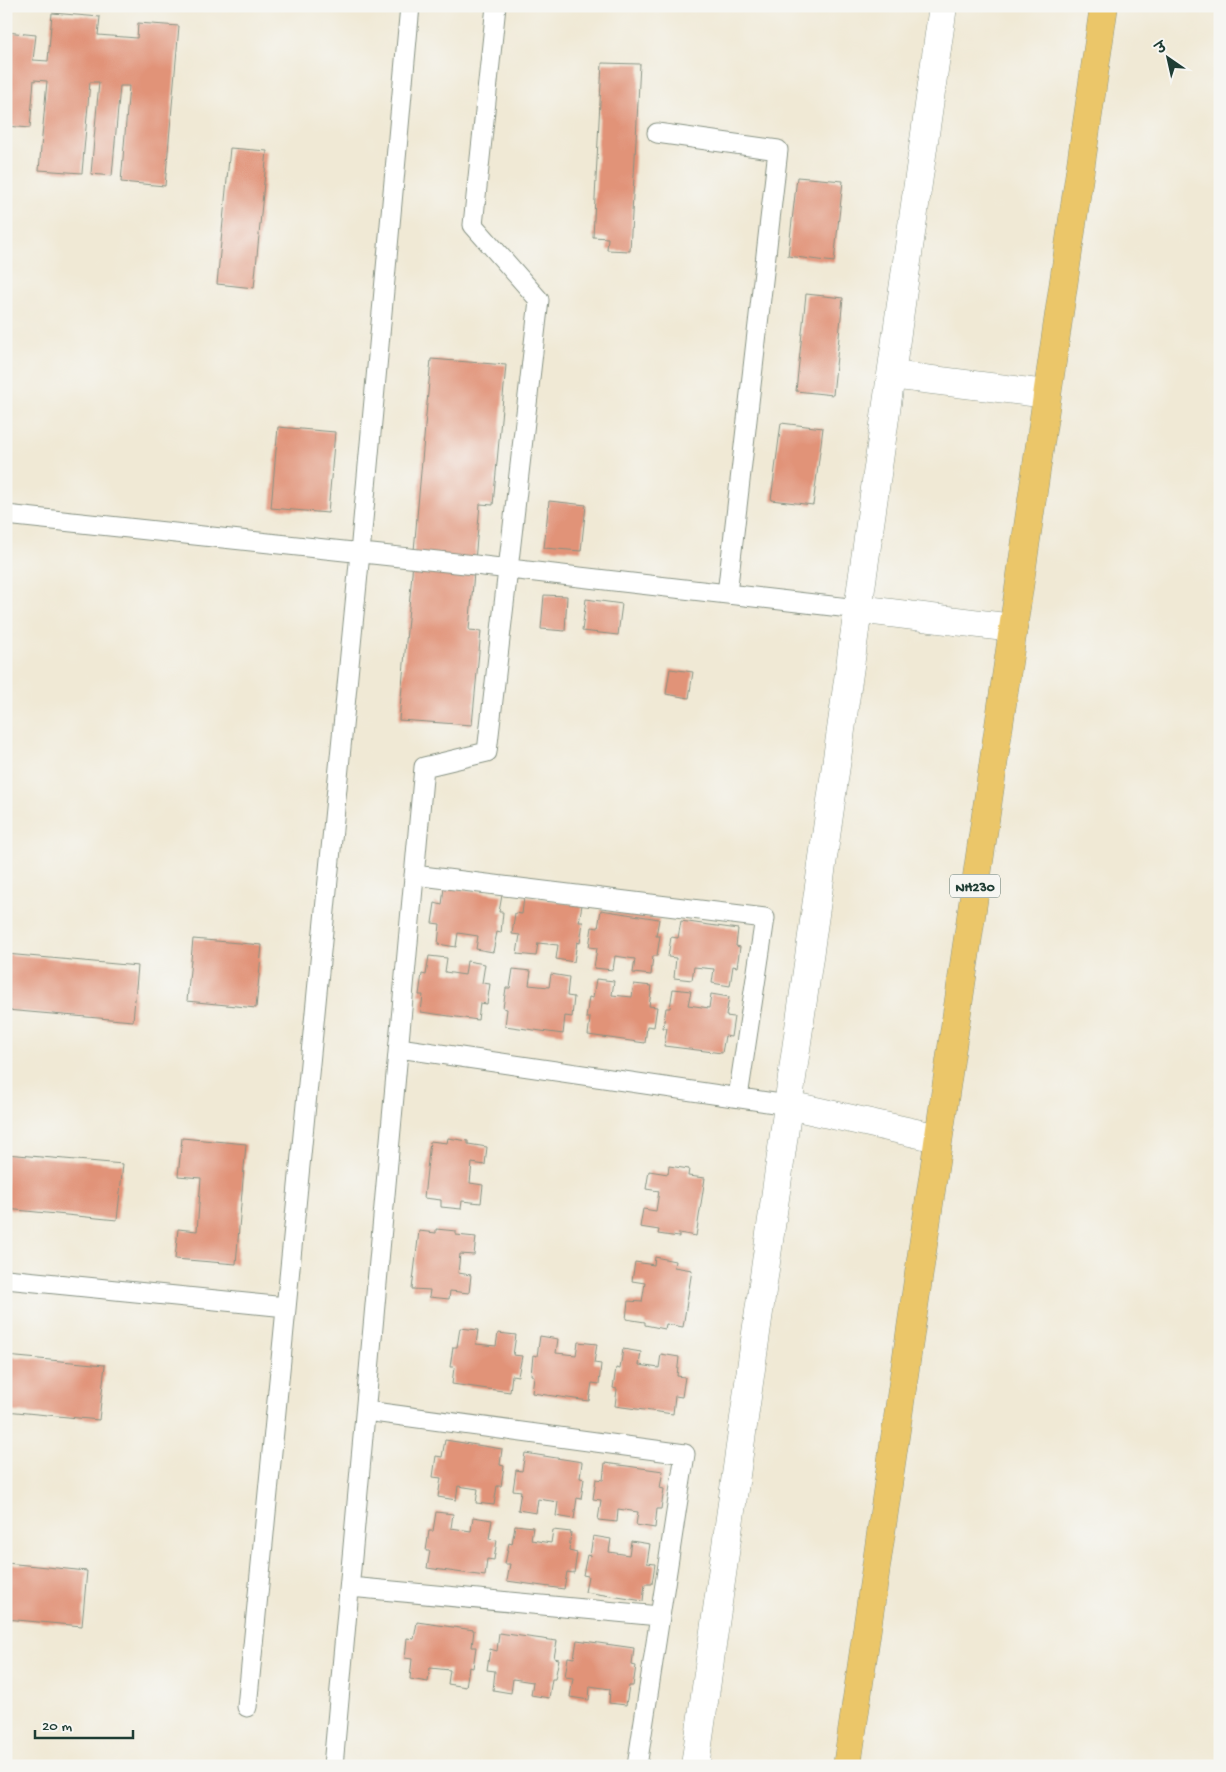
<svg xmlns="http://www.w3.org/2000/svg" width="1226" height="1772" viewBox="0 0 1226 1772" font-family="'Gochi Hand','Playpen Sans Deva',sans-serif">
<rect width="100%" height="100%" fill="#f6f6f2"/>
<filter id="ink" filterUnits="userSpaceOnUse"><feTurbulence type="fractalNoise" baseFrequency=".02" numOctaves="2"/><feDisplacementMap in="SourceGraphic" scale="10" xChannelSelector="R" yChannelSelector="G"/><feConvolveMatrix kernelMatrix="1 2 1 2 8 2 1 2 1" color-interpolation-filters="sRGB"/></filter>
<filter id="wash" filterUnits="userSpaceOnUse"><feTurbulence type="fractalNoise" baseFrequency=".0096" numOctaves="4" result="noise"/><feDisplacementMap in="SourceGraphic" scale="20" xChannelSelector="R" yChannelSelector="G"/><feGaussianBlur stdDeviation="1.12" result="paint"/><feColorMatrix in="noise" values="0 0 0 0 0 0 0 0 0 0 0 0 0 0 0 0 0 1.4 0 .05"/><feComposite in="paint" operator="in"/></filter>
<g filter="url(#wash)">
<rect width="100%" height="100%" fill="#f0e9d5"/>
<g id="blocks">
<path fill="#e19378" d="M52,13l48,4 -2,18 39,3 1,-15 41,3 -14,160 -44,-4 8,-96h-9l-8,90 -21,-2 8,-92h-9l-8,91 -43,-3 8,-89 -13,-1 -4,48 -24,-2v-94l30,3 -3,25 15,1z
M602,63l38,1 -10,187 -23,-1 1,-12 -15,-1z
M230,148l37,3 -13,137 -37,-4z
M797,177l46,4 -9,81 -46,-6z
M806,294l37,4 -10,97 -37,-4z
M431,359l75,6 -13,140 -13,-1 -11,126 12,1 -9,94 -73,-5z
M781,423l42,5 -10,77 -42,-5z
M278,427l57,5 -7,81 -57,-5z
M549,501l37,4 -5,46 -37,-3z
M544,595l23,1 -2,35 -24,-2z
M586,599l36,5 -4,31 -36,-4z
M670,669l23,3 -4,26 -23,-4z
M444,887l58,8 -3,17h4l-2,21 -4,-1 -4,20 -17,-3 2,-13 -20,-3 -2,14 -18,-3 2,-20 -8,-1 3,-20 7,2z
M524,897l58,8 -3,17h4l-3,21 -3,-1 -3,20 -18,-3 2,-14 -20,-2 -2,13 -19,-2 3,-19 -8,-1 3,-21 7,1z
M601,910l58,9 -3,17h4l-3,20h-4l-2,19 -18,-2 2,-14 -20,-3 -2,14 -19,-2 3,-20 -8,-1 3,-20 6,1z
M681,921l57,8 -2,17 4,1 -3,20 -4,-1 -3,20 -18,-3 2,-14 -20,-2 -2,13 -18,-2 2,-20 -8,-1 3,-20 7,1z
M193,939l69,6 -6,63 -69,-7z
M6,954l132,12 -5,55 -127,-11z
M429,956l18,2 -2,14 20,3 2,-14 18,3 -3,19 8,1 -3,20 -7,-1 -2,17 -57,-8 2,-17h-4l3,-21 4,1z
M513,969l18,2 -2,14 20,2 2,-13 18,3 -2,19 7,1 -2,20 -7,-1 -2,18 -58,-8 2,-17 -4,-1 3,-20h4z
M596,979l18,2 -2,14 20,2 2,-13 18,2 -3,20 8,1 -3,20 -7,-1 -2,17 -57,-8 2,-17h-4l3,-21 4,1z
M673,989l18,2 -3,14 21,3 2,-14 18,3 -3,19 8,1 -3,20 -6,-1 -3,17 -58,-7 3,-18h-4l3,-20h4z
M182,1138l64,6 -10,120 -61,-5 3,-30 19,2 4,-53 -23,-2z
M448,1138l20,3v3l19,3 -2,18 -13,-2 -2,20 13,2 -2,18 -19,-2 -1,8 -20,-2v-7l-17,-2 6,-57 17,2z
M6,1154l117,10 -6,56 -111,-11z
M669,1166l20,3 -1,7 17,2 -9,58 -17,-3v4l-21,-3 1,-4 -19,-3 3,-18 13,2 3,-20 -13,-2 3,-18 19,3z
M436,1229l20,2v4l20,2 -2,18 -14,-1 -2,19 13,2 -2,18 -19,-2 -1,8 -20,-2 1,-7 -18,-1 7,-58 17,2z
M655,1257l20,4 -1,6 18,3 -9,57 -17,-3 -1,5 -20,-4v-3l-19,-3 2,-18 14,1 3,-19 -13,-2 3,-19 19,3z
M460,1328l18,2 -2,14 20,2 2,-13 18,2 -3,20 9,1 -4,20 -6,-1 -2,17 -58,-8 2,-17h-4l3,-20h4z
M540,1336l18,3 -2,14 20,2 2,-13 19,2 -3,19 7,1 -2,20 -7,-1 -3,18 -57,-8 2,-17 -3,-1 2,-20 4,1z
M623,1349l18,3 -2,13 20,3 2,-14 18,3 -2,19 8,1 -3,20 -7,-1 -2,18 -58,-8 2,-17 -4,-1 3,-20 4,1z
M6,1356l99,9 -6,55 -93,-9z
M445,1440l57,9 -2,16 4,1 -3,20h-4l-3,19 -18,-2 2,-14 -20,-3 -2,14 -18,-3 3,-19 -8,-1 3,-21 6,1z
M525,1453l57,9 -2,16 4,1 -3,20 -4,-1 -3,21 -18,-3 2,-14 -20,-3 -2,14 -18,-3 3,-19 -8,-1 3,-20 6,1z
M605,1463l58,8 -3,17 4,1 -3,20h-4l-2,19 -19,-3 2,-13 -20,-3 -1,13 -19,-2 3,-20 -8,-1 3,-20 7,1z
M436,1512l17,2 -2,14 20,3 2,-14 19,3 -3,19 8,1 -3,20 -7,-1 -2,17 -58,-8 3,-17h-4l3,-20h4z
M515,1525l18,2 -2,13 20,3 2,-13 18,2 -2,19 8,2 -3,20 -7,-1 -3,17 -57,-8 3,-17h-5l4,-21 3,1z
M593,1536l18,3 -2,13 20,3 2,-14 19,3 -3,19 8,1 -3,20h-7l-2,17 -58,-9 3,-16 -5,-1 4,-20 3,1z
M6,1563l81,8 -5,55 -76,-7z
M417,1622l57,8 -2,17h4l-3,21 -4,-1 -3,20 -18,-3 2,-14 -20,-2 -2,14 -18,-3 2,-20 -7,-1 2,-20 7,1z
M499,1633l58,8 -3,17 5,1 -4,20h-3l-3,19 -18,-3 2,-13 -20,-3 -2,14 -18,-3 2,-19 -8,-1 3,-21 7,2z
M577,1640l57,8 -2,17 4,1 -3,20h-4l-3,19 -17,-2 1,-14 -20,-3 -1,14 -19,-3 3,-19 -8,-1 3,-20 6,1z"/>
</g>
</g>
<g filter="url(#ink)">
<use href="#blocks" fill-opacity="0" stroke="#889384" stroke-width="1"/>
<g fill="none" stroke-linecap="round" stroke-linejoin="round">
<defs>
<path id="service" d="M657,133l121,17 -51,444
M6,515l469,50 383,44
M414,875l351,43 -27,179
M399,1048l389,57
M6,1279l280,28
M366,1411l319,43 -48,312
M350,1587l309,29
M247,1707l113,-1154 50,-547
M333,1766l91,-999 63,-15 52,-452 -66,-75 23,-219"/>
<path id="minor" d="M891,375l156,19
M858,609l155,19
M788,1105l150,33
M695,1766l248,-1760"/>
<path id="trunk" d="M847,1766l257,-1760"/>
</defs>
<use href="#service" stroke="#889384" stroke-width="21"/>
<use href="#minor" stroke="#889384" stroke-width="29"/>
<use href="#trunk" stroke="#889384" stroke-width="29"/>
<use href="#service" stroke="#fff" stroke-width="19"/>
<use href="#minor" stroke="#fff" stroke-width="28"/>
<use href="#trunk" stroke="#ebc669" stroke-width="28"/>
</g>
</g>
<g text-anchor="middle" stroke-width="4" stroke-linejoin="round" paint-order="stroke">
<rect fill="#f6f6f2" stroke="#60746d" stroke-width="1" x="950" y="874.5" width="50" height="23" rx="4"/>
<g font-size="14" font-weight="bold" fill="#1f3d34">
<text x="975" y="891">NH230</text>
</g>
</g>
<rect width="1226" height="1772" fill="none" stroke="#f6f6f2" stroke-width="25"/>
<g transform="translate(1168 58) rotate(326)" stroke="#f6f6f2" stroke-width="4" paint-order="stroke">
<path d="M0-4L9 19L0 12L-9 19Z" fill="#1f3d34"/>
<text y="-8" font-size="14" font-weight="bold" text-anchor="middle" fill="#1f3d34">उ</text>
</g>
<path d="M35 1730v8h98v-8" fill="none" stroke="#1f3d34" stroke-width="2.5"/>
<text x="42" y="1730" font-size="15" fill="#1f3d34" stroke="#f6f6f2" stroke-width="4" paint-order="stroke">20 m</text>
</svg>
